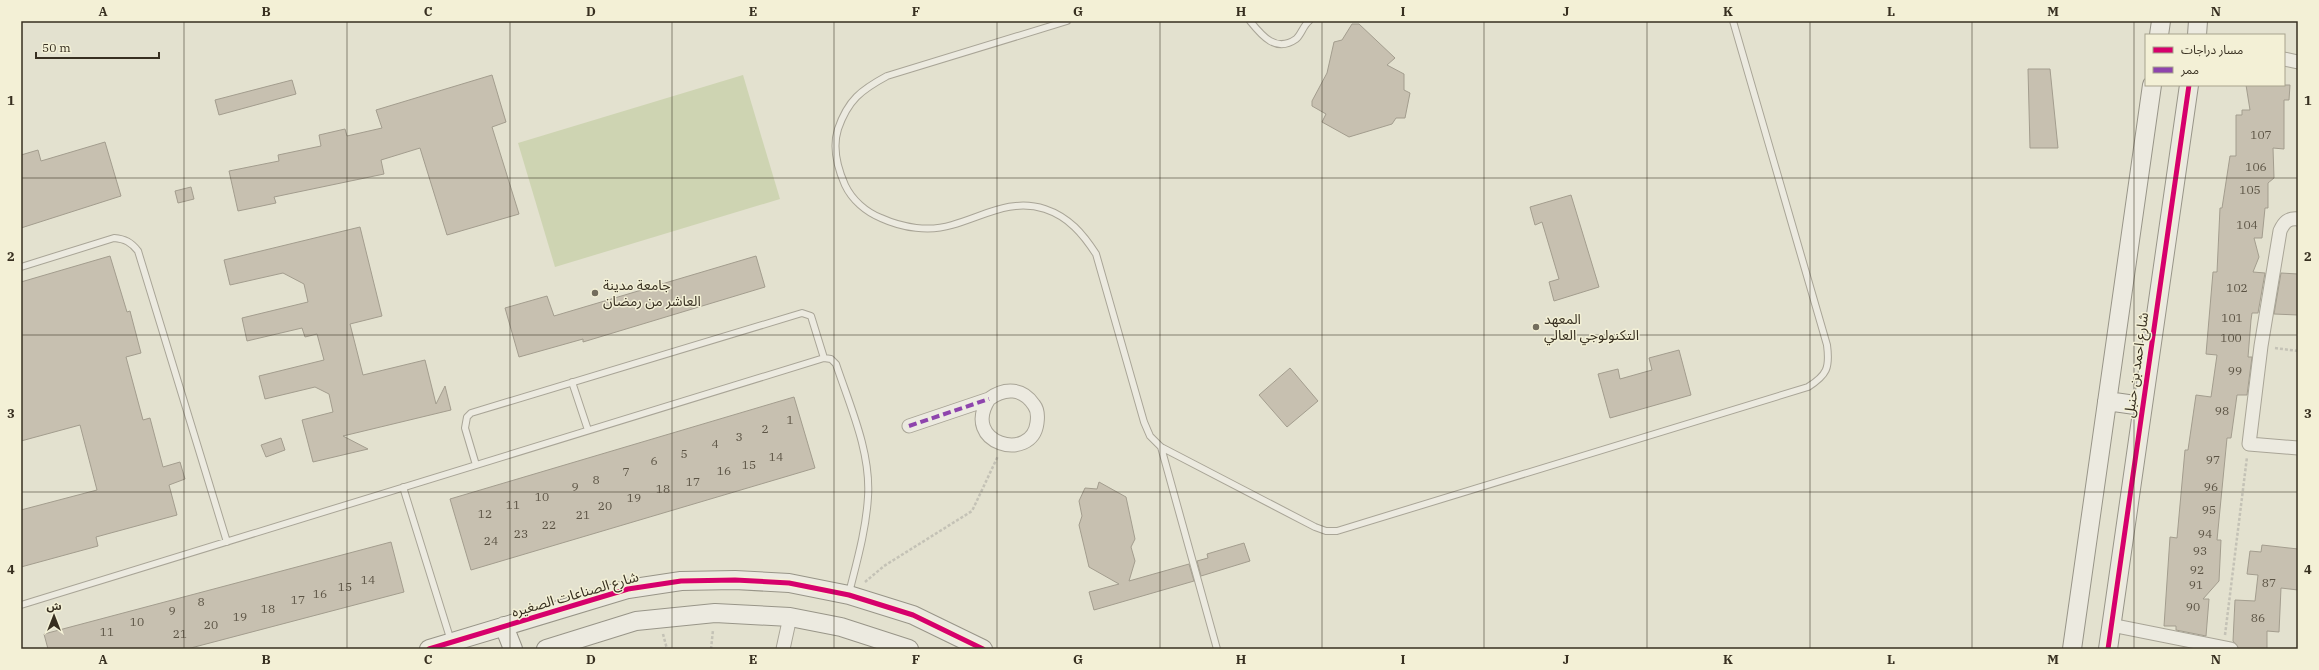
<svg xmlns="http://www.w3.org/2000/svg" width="2319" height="670" viewBox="0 0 2319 670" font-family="'IBM Plex Serif','Noto Sans Arabic',serif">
<rect width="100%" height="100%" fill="#e3e1cf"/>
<path fill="#ced4b2" d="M743,75l37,124 -225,68 -37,-124z"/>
<path fill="#c7c0b0" stroke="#a39d8e" d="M1352,24h7l36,34 -8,7 17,9v16l6,3 -5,25h-9l-4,6 -43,13 -27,-15 4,-8 -14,-8v-5l15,-28 7,-31 8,-2z
M2028,69h22l8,79h-28z
M492,75l14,47 -14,5 27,87 -72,21 -27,-87 -39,12 3,14 -110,23 2,6 -38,8 -9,-40 50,-10 -1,-6 43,-9 -2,-11 26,-6 2,7 35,-8 -6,-18z
M292,80l4,14 -77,21 -4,-15z
M2246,85h44l-1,15h-5v49l-11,-1 1,30 -6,5v25h-3l-3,30h-8l5,19 -6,15 12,1 -7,40h-6l-1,7 -3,37h4l-5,38h-10l-6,43h-4l-10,102h4l-2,41 -16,18h6l-3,37 -30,-6v-4h-12l6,-89 7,1 8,-88h3l8,-55 15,2 6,-42 -11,-1 7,-82h4l3,-64h2l8,-52h6v-41h6v-5h8z
M105,142l16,54 -100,32v-73l17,-5 3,11z
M191,187l3,12 -16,4 -3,-12z
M1571,195l28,92 -45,14 -5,-19 10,-3 -17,-57 -7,3 -5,-18z
M360,227l22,89 -32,8 13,51 62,-15 11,44 9,-18 6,24 -108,26 25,13 -55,13 -11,-42 31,-8 -4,-18 -14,-7 -50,12 -6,-23 65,-16 -7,-26 -12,3 -3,-9 -55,13 -5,-23 66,-16 -4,-18 -21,-11 -53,12 -6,-25z
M110,256l17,56 3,-1 11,42 -15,4 17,63 7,-2 13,49 17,-5 5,17 -16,6 8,30 -81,22 2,9 -77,21v-57l76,-20 -17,-65 -59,16v-159z
M756,256l9,31 -182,55v-3l-64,18 -14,-49 42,-12 7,20z
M2281,273l17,1v41l-24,-1z
M1679,350l12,45 -81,23 -12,-44 20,-5 2,10 32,-9 -3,-12z
M1290,368l28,33 -31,26 -28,-32z
M794,397l21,71 -344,102 -21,-71z
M281,438l4,12 -19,7 -5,-12z
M1099,482l27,15 9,42 -4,8 4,14 -6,20 60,-17 5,17 -100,29 -5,-18 30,-8 -30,-17 -10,-42 3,-9 -3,-15 6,-13 12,1z
M391,542l13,50 -217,57h-139l-4,-15z
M1244,543l6,18 -49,15 -4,-15 11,-3 -1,-4z
M2262,545l36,4v41l-17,-2 -2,44 -12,-1v18h-28l-6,-8 2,-41 20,1 3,-26 -11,-1 3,-23 11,1z"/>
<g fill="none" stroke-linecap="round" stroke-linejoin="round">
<defs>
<path id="lane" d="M1067,21l-180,55c-26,14 -39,24 -49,53 -6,19 -1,38 7,56 7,15 21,27 36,33 22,10 48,14 71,7 32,-9 59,-27 93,-16 24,8 38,25 51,45l48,168 6,14 11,11 154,80 11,4h11l471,-144c19,-12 22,-19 19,-42l-94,-324
M1250,21c12,15 26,32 46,18 5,-4 7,-13 13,-18
M21,267l93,-29c11,1 17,4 24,13l89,291
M572,382l16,48
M1161,447l56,202
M476,465l-11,-37 2,-11 4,-4 331,-100 9,3 13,42
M403,487l48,154
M21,605l803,-247 7,1 5,5c14,42 35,88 32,133 -2,33 -11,64 -19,96"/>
<path id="street" d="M2284,59l14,3
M2298,219c-10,-1 -14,3 -18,12l-19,115 -12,98 49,4
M909,426l80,-27c16,-12 34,-11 45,6 4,5 4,11 3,18 -5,40 -77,21 -48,-24
M2111,625l120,24
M783,649l7,-32"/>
<path id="secondary" d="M2159,35l2,-14
M2197,35l1,-14
M2107,401l35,5
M504,626l9,23
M429,649l199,-60 53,-8 54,-1 54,3 60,12 64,20 70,34
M546,649l90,-28 79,-8 75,4 51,10 68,22
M2072,649l80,-564
M2108,649l81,-564"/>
</defs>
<use href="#lane" stroke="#a9a597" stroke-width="8"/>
<use href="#street" stroke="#a9a597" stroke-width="15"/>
<use href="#secondary" stroke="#989588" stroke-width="20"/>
<path stroke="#c4c2b6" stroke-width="2.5" stroke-dasharray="3 2" stroke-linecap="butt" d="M2275,348l23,3
M865,582l19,-16 88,-55 26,-55
M663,634l4,15
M2225,635l22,-178
M711,649l2,-19"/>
<use href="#lane" stroke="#eceae0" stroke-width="6"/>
<use href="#street" stroke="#eceae0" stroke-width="13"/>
<use href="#secondary" stroke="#eceae0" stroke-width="18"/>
<path stroke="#8e44ad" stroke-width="4" stroke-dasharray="8 4" stroke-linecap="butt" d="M909,426l80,-27"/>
<defs>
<path id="cycleway" d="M429,649l199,-60 53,-8 54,-1 54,3 60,12 64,20 70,34
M2108,649l81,-564"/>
</defs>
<use href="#cycleway" stroke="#f3f0d6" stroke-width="8"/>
<use href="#cycleway" stroke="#d6006c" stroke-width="5"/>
</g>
<path fill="none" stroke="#372f20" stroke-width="1" stroke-opacity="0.55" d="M184,21v628M347,21v628M510,21v628M672,21v628M834,21v628M997,21v628M1160,21v628M1322,21v628M1484,21v628M1647,21v628M1810,21v628M1972,21v628M2134,21v628M21,178h2277M21,335h2277M21,492h2277"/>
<g fill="#736d5d" stroke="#f3f0d6" stroke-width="1.5">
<circle cx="595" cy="293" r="4"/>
<circle cx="1536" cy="327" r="4"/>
</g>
<g text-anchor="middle" stroke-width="3" stroke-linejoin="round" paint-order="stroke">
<g font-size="12" fill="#5b5344">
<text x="2261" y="139">107</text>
<text x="2256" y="171">106</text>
<text x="2250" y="194">105</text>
<text x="2247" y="229">104</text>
<text x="2237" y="292">102</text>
<text x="2232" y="322">101</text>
<text x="2231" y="342">100</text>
<text x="2235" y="375">99</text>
<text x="2222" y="415">98</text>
<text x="790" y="424">1</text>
<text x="765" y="433">2</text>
<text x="739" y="441">3</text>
<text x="715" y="448">4</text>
<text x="684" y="458">5</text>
<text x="776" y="461">14</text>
<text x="2213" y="464">97</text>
<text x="654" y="465">6</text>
<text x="749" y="469">15</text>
<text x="724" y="475">16</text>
<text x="626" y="476">7</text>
<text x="596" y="484">8</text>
<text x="693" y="486">17</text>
<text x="575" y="491">9</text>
<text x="2211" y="491">96</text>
<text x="663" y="493">18</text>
<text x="542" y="501">10</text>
<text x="634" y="502">19</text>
<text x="513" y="509">11</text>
<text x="605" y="510">20</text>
<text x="2209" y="514">95</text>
<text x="485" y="518">12</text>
<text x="583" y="519">21</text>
<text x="549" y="529">22</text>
<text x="521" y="538">23</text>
<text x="2205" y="538">94</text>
<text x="491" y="545">24</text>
<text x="2200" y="555">93</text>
<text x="2197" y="574">92</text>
<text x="368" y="584">14</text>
<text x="2269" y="587">87</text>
<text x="2196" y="589">91</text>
<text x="345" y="591">15</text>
<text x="320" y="598">16</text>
<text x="298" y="604">17</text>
<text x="201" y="606">8</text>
<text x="2193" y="611">90</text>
<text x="268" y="613">18</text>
<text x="172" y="615">9</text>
<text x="240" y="621">19</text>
<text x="2258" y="622">86</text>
<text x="137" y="626">10</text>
<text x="211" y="629">20</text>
<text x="107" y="636">11</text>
<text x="180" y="638">21</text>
</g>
<g font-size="14" fill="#372f20" stroke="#f3f0d6" text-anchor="start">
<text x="603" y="290">جامعة مدينة<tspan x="603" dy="16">العاشر من رمضان</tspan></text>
<text x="1544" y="324">المعهد<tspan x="1544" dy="16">التكنولوجي العالي</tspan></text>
</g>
<g font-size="14" fill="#372f20" stroke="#f3f0d6">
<text transform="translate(2136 365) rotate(-82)" y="5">شارع احمد بن حنبل</text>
<text transform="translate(575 594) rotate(-16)" y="5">شارع الصناعات الصغيره</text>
</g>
</g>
<rect width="2319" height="670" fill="none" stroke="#f3f0d6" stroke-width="44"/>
<rect x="2145" y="34" width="140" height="52" fill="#f3f0d6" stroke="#a8a38d"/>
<rect x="2153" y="47" width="20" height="6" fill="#d6006c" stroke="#a8a38d"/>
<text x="2181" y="54" font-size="12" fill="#372f20">مسار دراجات</text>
<rect x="2153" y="67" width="20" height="6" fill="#8e44ad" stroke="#a8a38d"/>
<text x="2181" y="74" font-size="12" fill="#372f20">ممر</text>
<g transform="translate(54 616)" stroke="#f3f0d6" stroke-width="3" paint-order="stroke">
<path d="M0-3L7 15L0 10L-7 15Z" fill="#372f20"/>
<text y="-6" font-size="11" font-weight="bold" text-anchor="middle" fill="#372f20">ش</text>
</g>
<path d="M36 52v6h123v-6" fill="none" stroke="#372f20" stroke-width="2"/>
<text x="42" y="52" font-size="12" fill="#372f20" stroke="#f3f0d6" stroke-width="3" paint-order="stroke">50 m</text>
<rect x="22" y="22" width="2275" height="626" fill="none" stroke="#372f20" stroke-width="1.5"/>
<g font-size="13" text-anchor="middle" font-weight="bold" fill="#372f20">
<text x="103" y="16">A</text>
<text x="266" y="16">B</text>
<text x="428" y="16">C</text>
<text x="591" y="16">D</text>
<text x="753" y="16">E</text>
<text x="916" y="16">F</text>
<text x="1078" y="16">G</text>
<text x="1241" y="16">H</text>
<text x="1403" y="16">I</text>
<text x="1566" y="16">J</text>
<text x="1728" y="16">K</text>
<text x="1891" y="16">L</text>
<text x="2053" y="16">M</text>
<text x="2216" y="16">N</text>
<text x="11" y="105">1</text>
<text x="2308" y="105">1</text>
<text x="11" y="261">2</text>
<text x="2308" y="261">2</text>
<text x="11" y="418">3</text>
<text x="2308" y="418">3</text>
<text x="11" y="574">4</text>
<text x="2308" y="574">4</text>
<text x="103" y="664">A</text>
<text x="266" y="664">B</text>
<text x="428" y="664">C</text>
<text x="591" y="664">D</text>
<text x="753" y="664">E</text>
<text x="916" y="664">F</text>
<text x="1078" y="664">G</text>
<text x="1241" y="664">H</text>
<text x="1403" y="664">I</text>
<text x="1566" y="664">J</text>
<text x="1728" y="664">K</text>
<text x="1891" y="664">L</text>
<text x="2053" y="664">M</text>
<text x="2216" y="664">N</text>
</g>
</svg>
